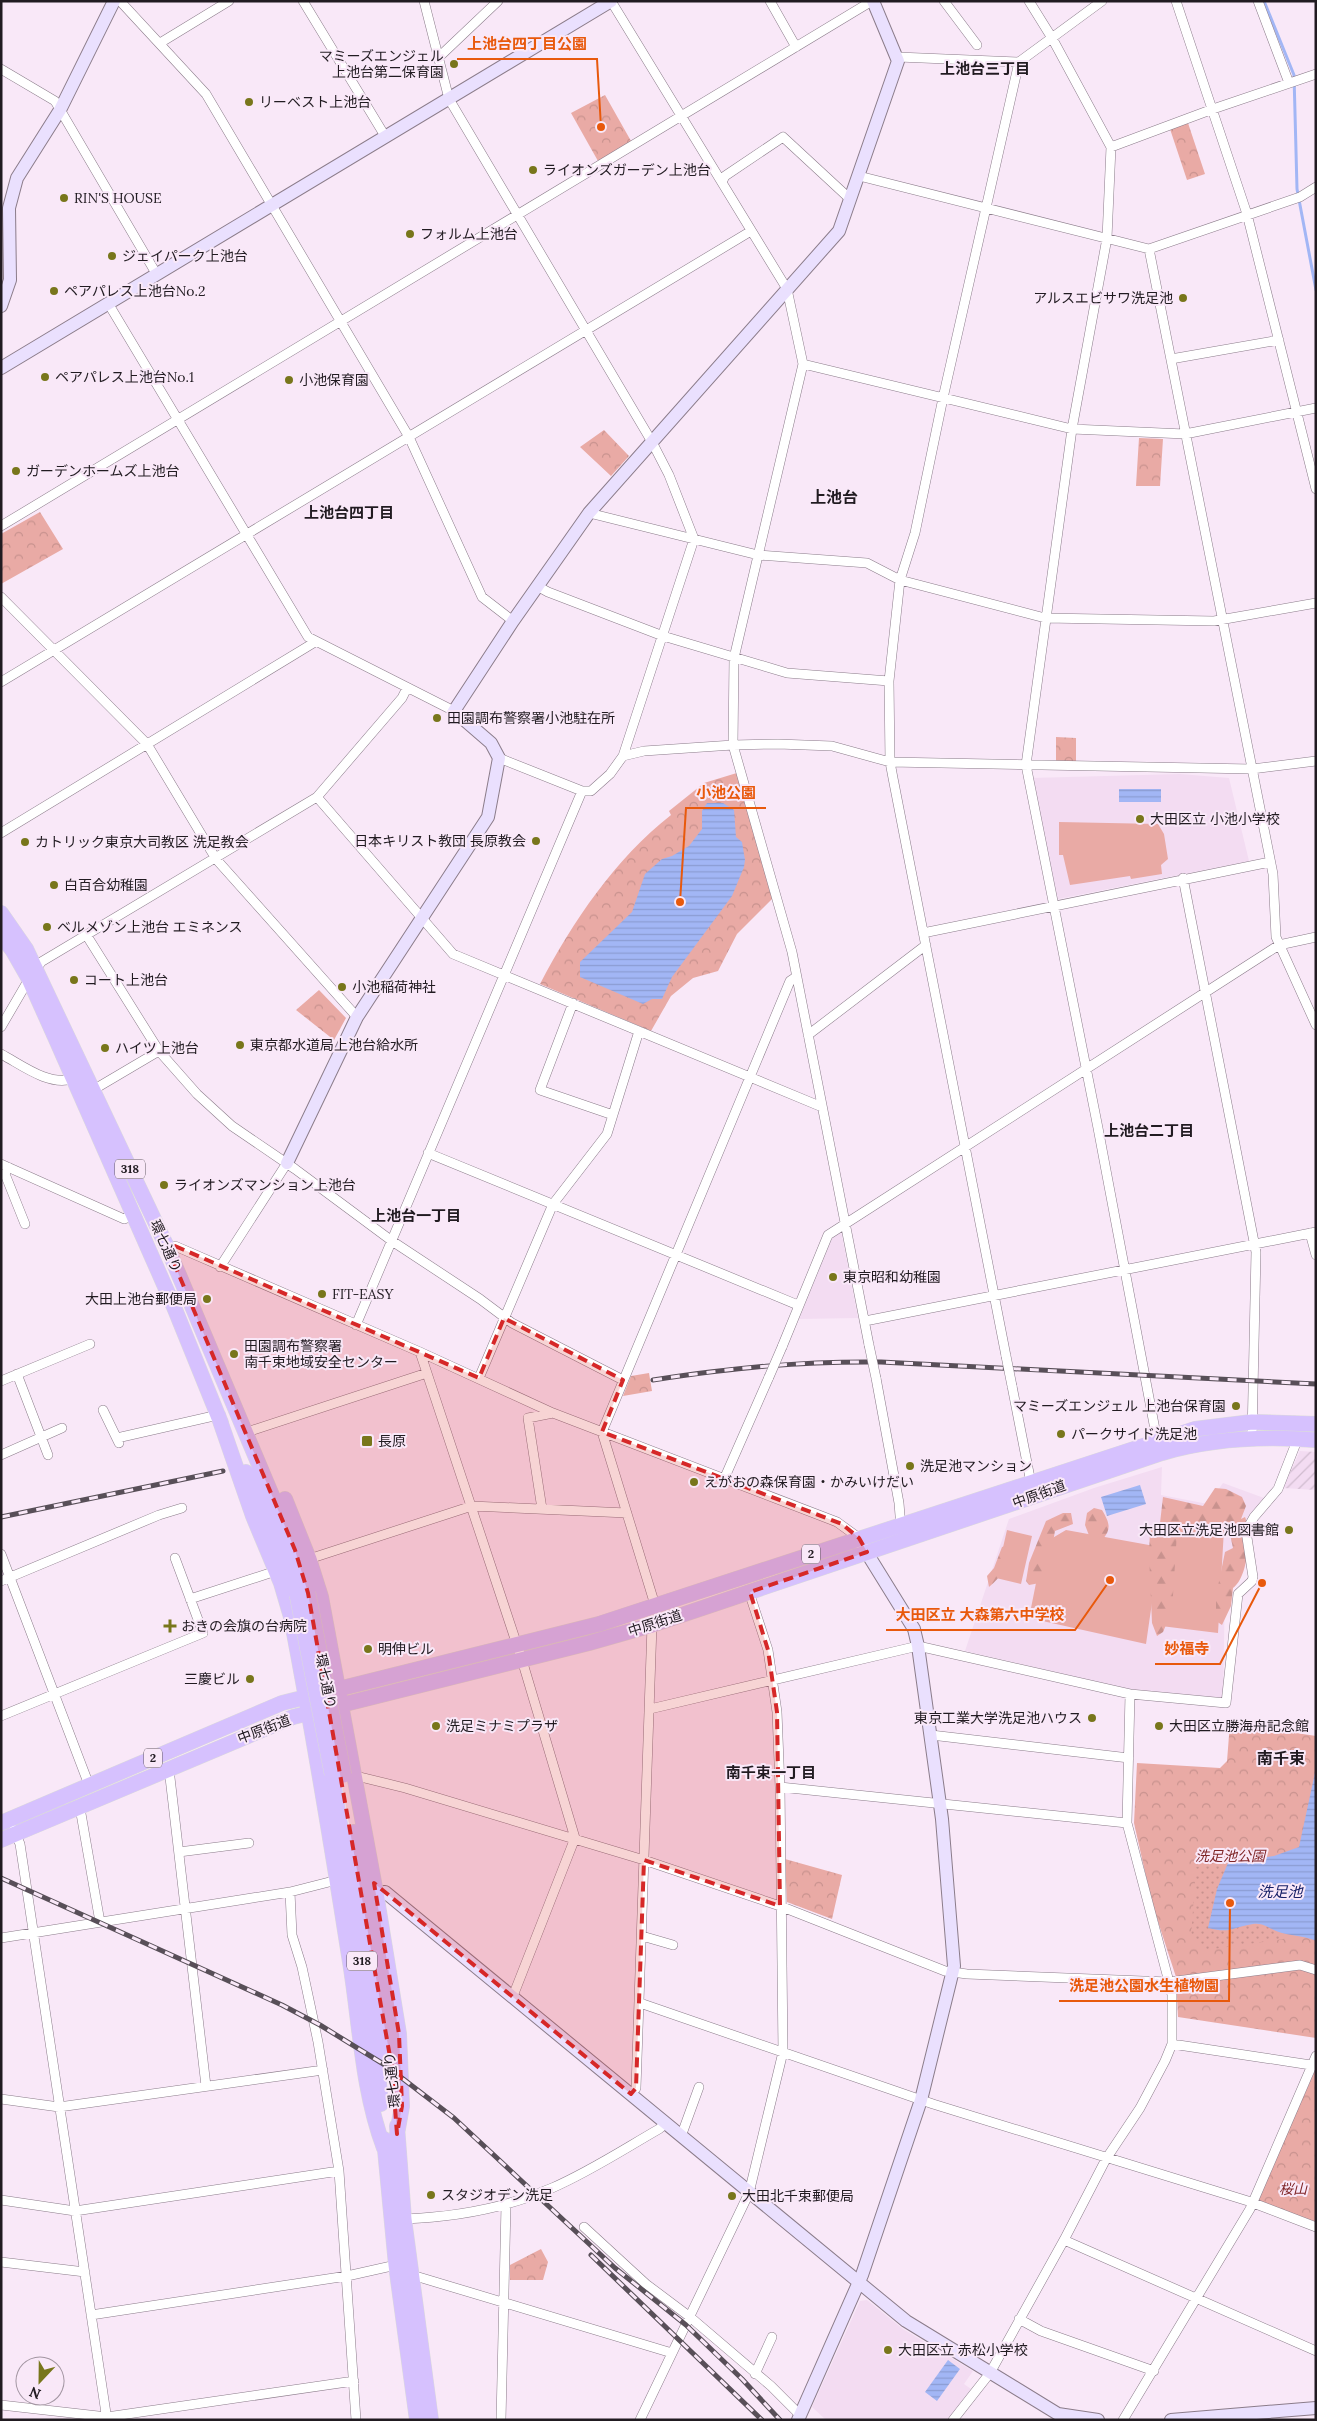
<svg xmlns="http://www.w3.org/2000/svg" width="1317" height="2421" viewBox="0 0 1317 2421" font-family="Lora,'Noto Sans JP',serif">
<defs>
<pattern id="industrial-furrows" width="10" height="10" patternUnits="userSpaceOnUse" patternTransform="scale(1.25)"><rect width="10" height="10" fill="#f3dcf2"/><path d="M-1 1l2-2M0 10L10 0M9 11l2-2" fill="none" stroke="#d0bccf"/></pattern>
<pattern id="forest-firs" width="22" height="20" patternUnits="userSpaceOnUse" patternTransform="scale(1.25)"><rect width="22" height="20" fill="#e9aaa5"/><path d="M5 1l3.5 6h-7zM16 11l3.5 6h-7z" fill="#c8928e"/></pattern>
<pattern id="park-crowns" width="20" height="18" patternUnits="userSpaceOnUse" patternTransform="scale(1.25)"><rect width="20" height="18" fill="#e9aaa5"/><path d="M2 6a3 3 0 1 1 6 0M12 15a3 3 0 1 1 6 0" fill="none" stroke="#c8928e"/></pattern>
<pattern id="garden-dots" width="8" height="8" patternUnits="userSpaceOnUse" patternTransform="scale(1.25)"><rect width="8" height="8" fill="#e9aaa5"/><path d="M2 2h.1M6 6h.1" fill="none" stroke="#c8928e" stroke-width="1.8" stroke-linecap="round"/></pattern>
<pattern id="water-rules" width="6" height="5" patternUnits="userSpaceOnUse" patternTransform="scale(1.25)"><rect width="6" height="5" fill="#a2b6f5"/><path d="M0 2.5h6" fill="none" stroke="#8b9cd2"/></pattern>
</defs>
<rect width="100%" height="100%" fill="#f9e8f8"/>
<path fill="#f3dcf2" d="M1180,774l49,4 20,83 -191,38 -27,-121z
M841,1231l17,87 -59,1 34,-83z
M1162,1467l-1,28 47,9 15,-21 41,15 -39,88 -2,113 -95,-10 -163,-38 44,-132 85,-31z
M867,2300l36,29 70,42 -9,13 7,5 -23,31h-122l-14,-13 48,-106z"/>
<path fill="url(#industrial-furrows)" d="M1300,1451l16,1v38l-33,-2z"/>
<path fill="#e9aaa5" d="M1059,822l99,2 6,10 4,25 -7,6 1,9 -31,5 -1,-3 -60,9 -7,-30h-4z
M1173,1522l51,7 -6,104 -57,-7z
M1007,1530l25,6 -11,48 -25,-6z
M1066,1530l94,17 -14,97 -117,-26 15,-75z"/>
<path fill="url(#forest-firs)" d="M1215,1488l11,1 16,8 4,9 -5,13 4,-2c7,15 3,61 -12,71l-2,18 -9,19 -6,-4v-25l9,-44 8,-4 -4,-18 -49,-4 -3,6 -5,79 -9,21 -6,4 -5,-13 -3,-69 1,-23 10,-8 3,-26 40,9z
M1094,1508l8,2c7,12 10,18 1,29l-13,-1 -5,-13 2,-12z
M1063,1513h8l2,11 -18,7 -2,11 -4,1c-3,14 -4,27 -9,40l-11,2 -3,-4 3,-18 17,-42z
M1005,1546l3,2c-1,16 -6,29 -19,39l-2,-11 7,-8 8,-21z"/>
<path fill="url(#park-crowns)" d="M605,95l26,46 -33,20 -27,-48z
M1188,123l17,51 -18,6 -17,-51z
M604,430l25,26 -18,20 -31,-29z
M1139,438l24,1 -3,47h-24z
M40,512l23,37 -62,35v-50z
M1056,737l20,1v23h-20z
M740,772l35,124 -38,38 -19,37 -25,7 -22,18 -20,35 -111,-47c33,-63 75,-125 131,-169l-2,-4 35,-28z
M319,990l27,28 -12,22 -38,-30z
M649,1373l3,18 -29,5 8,-20z
M1230,1723l86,13v302l-138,-21 -2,-40 -24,-74 -18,-80 3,-60 83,5 7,-7z
M785,1859l57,16 -10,44 -45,-17z
M1316,2068v157l-58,-25z
M541,2249l7,13 -5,18h-33v-15z"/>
<path fill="url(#garden-dots)" d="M1243,1855l41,84 -78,11 -15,-12 5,-71z"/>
<path fill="url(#water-rules)" d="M1119,789h42v13h-42z
M707,803h16l11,7 2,27 6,5 3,18 -1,7 -12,29 -60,81 -10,22h-10l-9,5 -63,-27v-15l52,-50 13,-38 17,-15 10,-3 17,-10 13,-17v-18z
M1140,1485l6,19 -39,12 -6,-19z
M1316,1768v173c-11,-5 -23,-5 -34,-8 -11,-2 -17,-11 -29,-9 -21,3 -22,10 -45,4l9,-39 11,-26 46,-7 25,-9z
M948,2360l12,9 -23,32 -12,-9z"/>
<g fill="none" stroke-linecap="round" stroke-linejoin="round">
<path stroke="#a2b6f5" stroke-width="3" d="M1264,1l30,74 3,114 19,101"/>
<defs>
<path id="street" d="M120,1l86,93 203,343 73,160 31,24
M303,1l82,135
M424,1l25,98 203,343 17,33 25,64 -71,217 -13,18 -19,17h-9l-83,-33
M611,1l176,288 16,75 -69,294 -1,87 59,207 77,393
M770,1l26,46
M944,1l33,44
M1029,1l23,37 59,109 -4,91 -35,191 -46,336 72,363 59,312
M1176,1l71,213 69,275
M1258,1l31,82
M160,43l69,-42
M439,57l59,-56
M898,57l121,5
M1,69l54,32 102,174
M1111,147l102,-38 103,-35
M859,176l290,73 151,-52 16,-10
M722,182l3,-6 58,-39 67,62
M1149,249l124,625 3,63 40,88
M108,303l200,334 146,74
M1171,359l108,-19
M803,364l269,65 113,5 131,-26
M589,513l169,42 109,8 33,17 145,38 169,3 102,-18
M1,526l871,-525
M537,586l11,6 115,44 124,37 102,8
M1,597l146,147 69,115 141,158
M1,682l750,-451
M623,756l21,-5 89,-6 45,-1 54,2 58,16 362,7 64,-8
M317,797l136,157 369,153
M1,833l314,-191
M1183,878l73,374 -4,185
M923,933l347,-71
M87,936l72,115 38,43 35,32 63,43 97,72 88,58 32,24 111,57
M36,970l5,-8 276,-165 85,-99 5,-10
M573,1003l-33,87 73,25
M1,1027l28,-48
M808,1035l118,-90
M1,1054c21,11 47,32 71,25
M93,1090l66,-39
M428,1153l370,152
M1,1164l123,55 8,-3
M8,1167l-3,7 20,50
M1310,1233l6,22
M168,1249l7,-3 245,106 133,61 284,109 22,16
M220,1267l67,-104
M865,1321l451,-89
M356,1325l226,-534
M782,1347l46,-112 451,-290 37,-8
M420,1352l102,308 53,178 -62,158
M1006,1356l-113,-578 -3,-16 -1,-81 11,-101 15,-47 28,-135 76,-336 83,-61
M17,1374l31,81
M479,1378l74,-174 54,-70 32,-103
M876,1378l23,125 2,25
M1,1381l89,-37
M1012,1386l19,97
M103,1410l16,33
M247,1432l180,-59
M117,1438l101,-23
M1,1455l61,-27
M725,1477l44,-100
M542,1509l-14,-91 25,-5
M1,1554l88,231
M309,1559l163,-53 155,7
M1,1581l158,-66 23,-7
M190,1599l86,-28
M655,1605l-53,-173 188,-451 6,-4
M650,1709l268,-63 212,48 96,9 12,-109 14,-13 1,-4 -7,-46 8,-14 24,-28 20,-51
M1,1716l202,-83 -28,-75
M931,1735l198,23
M169,1769l37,317
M352,1775l53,13 239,72 136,46 165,65 22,3 202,8 131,-17 16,5
M780,1787l347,36
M80,1808l20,114
M14,1830l6,14 87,576
M179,1852l70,-9
M290,1892l2,43 10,32 16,75 21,129 17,249
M642,1936l31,9
M1,1938l289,-46 47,-12
M640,2003l293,101 315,97 68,26
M1172,2044l139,21
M631,2094l5,-6 16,-463
M1,2099l58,8 264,-37
M680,2135l3,-4 16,-44
M1,2200l74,11 264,-40
M404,2219c51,-2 102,-11 148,-31 37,-16 72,-39 107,-59l7,-6
M584,2227l62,57 44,33 81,69 29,29
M1064,2240l252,111
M1,2262l84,10
M412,2275l260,78
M91,2315l256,-39 49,-11
M1019,2319l22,12 113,40
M755,2374l17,-37
M1,2405l106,12 247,-36
M501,2420l5,-215
M640,2420l109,-227 34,-141 -3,-265 -3,-75 -9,-62 -19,-58
M953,2420l37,-47 74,-133 42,-81 34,-51 25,-47 7,-17v-49l-3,-13 -42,-159 3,-129
M1123,2420l127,-211 66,-153"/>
<path id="secondary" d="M1,306l9,-26 -1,-72 8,-30 43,-68 54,-109
M1,368l610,-367
M287,1163l70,-146 131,-200 11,-59 -8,-15 -37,-32 59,-90 76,-108 250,-282 59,-170 -25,-60
M376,1893l9,-1 521,429 152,93 40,6
M798,2420l64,-145 59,-175 33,-134 -12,-147 -24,-173 -4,-17 -52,-84
M1171,2420l145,-12"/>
<path id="primary" d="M1,913l25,36 142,300 127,301 13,43
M1,935l12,16 16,28 26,58 119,270 47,116
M218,1415l35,101 28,67 10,34c22,115 41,230 59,345 10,61 12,128 34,186
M246,1472c20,41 38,80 51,123
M285,1499l24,60 12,38 55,296 23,141 3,72 -5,28
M332,1774l43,267 6,63
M1,1823l281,-120 317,-79 596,-195 57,-7 64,2
M354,1832l38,236
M1,1840l292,-123 296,-74 63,-18 510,-172c51,-15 101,-17 154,-13
M397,2126l7,93 27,201
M384,2139l12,126 21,155"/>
</defs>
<use href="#street" stroke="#8b7c8a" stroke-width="10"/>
<use href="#secondary" stroke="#8b7c8a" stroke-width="14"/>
<use href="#primary" stroke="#dbdbdb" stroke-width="16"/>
<use href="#street" stroke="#fff" stroke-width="9"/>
<use href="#secondary" stroke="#eae0fe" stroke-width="12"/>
<use href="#primary" stroke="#d6c1fe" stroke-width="15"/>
<defs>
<path id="rail" d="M653,1380c79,-12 147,-19 228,-18l435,22
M1,1517l222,-46
M1,1878l281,127 38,20 65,40 69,53 161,150 71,57 56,54 38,41
M591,2255l171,165"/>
</defs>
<use href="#rail" stroke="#584f58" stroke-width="5"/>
<use href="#rail" stroke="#f9e8f8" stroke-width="3" stroke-dasharray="9" stroke-linecap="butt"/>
<defs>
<path id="street-bridge" d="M869,1345l7,33
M1006,1356l6,30
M769,1377l13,-30"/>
<path id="primary-bridge" d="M308,1593l36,182
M297,1595l35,179"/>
</defs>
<use href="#street-bridge" stroke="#8b7c8a" stroke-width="10" stroke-linecap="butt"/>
<use href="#primary-bridge" stroke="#dbdbdb" stroke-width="16" stroke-linecap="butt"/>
<use href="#street-bridge" stroke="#fff" stroke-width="9"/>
<use href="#primary-bridge" stroke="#d6c1fe" stroke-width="15"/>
</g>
<path fill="#d62828" fill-opacity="0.2" stroke="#d62828" stroke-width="4" stroke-dasharray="10 6" stroke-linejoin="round" d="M175,1246l304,132 25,-60 119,62 -21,52 240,92 17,14 8,14 -117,40 18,58 9,62 3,194 -136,-46 -8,228 -5,6 -257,-211 25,151 3,72 -5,28 -5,-66 -84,-475 -13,-43 -127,-301z"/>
<g fill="#78761b" stroke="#f9e8f8" stroke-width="2">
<circle cx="454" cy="64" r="5"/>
<circle cx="249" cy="102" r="5"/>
<circle cx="533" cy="170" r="5"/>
<circle cx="64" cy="198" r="5"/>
<circle cx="410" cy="234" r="5"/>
<circle cx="112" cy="256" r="5"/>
<circle cx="54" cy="291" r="5"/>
<circle cx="1183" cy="298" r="5"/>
<circle cx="45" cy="377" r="5"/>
<circle cx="289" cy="380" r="5"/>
<circle cx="16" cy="471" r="5"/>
<circle cx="437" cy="718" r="5"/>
<circle cx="1140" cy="819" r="5"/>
<circle cx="536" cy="841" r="5"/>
<circle cx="25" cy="842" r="5"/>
<circle cx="54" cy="885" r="5"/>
<circle cx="47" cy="927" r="5"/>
<circle cx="74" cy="980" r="5"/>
<circle cx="342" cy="987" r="5"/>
<circle cx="240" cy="1045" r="5"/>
<circle cx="105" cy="1048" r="5"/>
<circle cx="164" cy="1185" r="5"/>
<circle cx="833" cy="1277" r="5"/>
<circle cx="322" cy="1294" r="5"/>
<circle cx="207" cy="1299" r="5"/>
<circle cx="234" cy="1354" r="5"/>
<circle cx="1236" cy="1406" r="5"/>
<circle cx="1061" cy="1434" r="5"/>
<rect x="361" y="1435" width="12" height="12" rx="2.5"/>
<circle cx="910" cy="1466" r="5"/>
<circle cx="694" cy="1482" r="5"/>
<circle cx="1289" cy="1530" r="5"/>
<path d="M167.5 1618.5h5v5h5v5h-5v5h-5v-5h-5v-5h5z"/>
<circle cx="368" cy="1649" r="5"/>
<circle cx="250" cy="1679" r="5"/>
<circle cx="1092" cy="1718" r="5"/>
<circle cx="436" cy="1726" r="5"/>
<circle cx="1159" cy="1726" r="5"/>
<circle cx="431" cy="2195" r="5"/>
<circle cx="732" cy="2196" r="5"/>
<circle cx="888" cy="2350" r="5"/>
</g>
<g text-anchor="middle" stroke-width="4" stroke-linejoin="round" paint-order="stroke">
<g fill="#f9e8f8" stroke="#625862" stroke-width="1">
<rect x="115" y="1159.5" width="30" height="19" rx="4"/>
<rect x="802" y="1544.5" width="18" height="19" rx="4"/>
<rect x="144" y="1748.5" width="18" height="19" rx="4"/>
<rect x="347" y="1951.5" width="30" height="19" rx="4"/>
</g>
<g font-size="12" font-weight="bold" fill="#211b21">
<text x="130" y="1173">318</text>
<text x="811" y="1558">2</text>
<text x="153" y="1762">2</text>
<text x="362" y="1965">318</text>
</g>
<g font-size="14" fill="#211b21" stroke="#f9e8f8" text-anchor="start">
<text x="444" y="61" text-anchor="end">マミーズエンジェル<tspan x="444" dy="16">上池台第二保育園</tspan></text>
<text x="259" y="107">リーベスト上池台</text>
<text x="543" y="175">ライオンズガーデン上池台</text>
<text x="74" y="203">RIN'S HOUSE</text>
<text x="420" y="239">フォルム上池台</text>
<text x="122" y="261">ジェイパーク上池台</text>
<text x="64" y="296">ペアパレス上池台No.2</text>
<text x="1173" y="303" text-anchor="end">アルスエビサワ洗足池</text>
<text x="55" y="382">ペアパレス上池台No.1</text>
<text x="299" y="385">小池保育園</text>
<text x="26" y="476">ガーデンホームズ上池台</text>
<text x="447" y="723">田園調布警察署小池駐在所</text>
<text x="1150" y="824">大田区立 小池小学校</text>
<text x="526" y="846" text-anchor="end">日本キリスト教団 長原教会</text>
<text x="35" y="847">カトリック東京大司教区 洗足教会</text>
<text x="64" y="890">白百合幼稚園</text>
<text x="57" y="932">ベルメゾン上池台 エミネンス</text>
<text x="84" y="985">コート上池台</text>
<text x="352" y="992">小池稲荷神社</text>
<text x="250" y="1050">東京都水道局上池台給水所</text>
<text x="115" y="1053">ハイツ上池台</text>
<text x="174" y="1190">ライオンズマンション上池台</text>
<text x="843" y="1282">東京昭和幼稚園</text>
<text x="332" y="1299">FIT-EASY</text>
<text x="197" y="1304" text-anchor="end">大田上池台郵便局</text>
<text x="244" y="1351">田園調布警察署<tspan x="244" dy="16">南千束地域安全センター</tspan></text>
<text x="1226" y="1411" text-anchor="end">マミーズエンジェル 上池台保育園</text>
<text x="1071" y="1439">パークサイド洗足池</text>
<text x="378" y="1446">長原</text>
<text x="920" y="1471">洗足池マンション</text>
<text x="704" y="1487">えがおの森保育園・かみいけだい</text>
<text x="1279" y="1535" text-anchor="end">大田区立洗足池図書館</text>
<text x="181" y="1631">おきの会旗の台病院</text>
<text x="378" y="1654">明伸ビル</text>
<text x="240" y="1684" text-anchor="end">三慶ビル</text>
<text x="1082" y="1723" text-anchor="end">東京工業大学洗足池ハウス</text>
<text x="446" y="1731">洗足ミナミプラザ</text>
<text x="1169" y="1731">大田区立勝海舟記念館</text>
<text x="441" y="2200">スタジオデン洗足</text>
<text x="742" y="2201">大田北千束郵便局</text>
<text x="898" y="2355">大田区立 赤松小学校</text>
</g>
<g font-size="14" fill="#211b21" stroke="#f9e8f8">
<text transform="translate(166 1246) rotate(66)" y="5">環七通り</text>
<text transform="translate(1039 1494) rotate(-20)" y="5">中原街道</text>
<text transform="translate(655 1623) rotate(-18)" y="5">中原街道</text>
<text transform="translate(326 1681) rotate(79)" y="5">環七通り</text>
<text transform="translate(264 1729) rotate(-21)" y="5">中原街道</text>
<text transform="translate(392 2080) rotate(-96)" y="5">環七通り</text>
</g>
<g font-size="14" font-style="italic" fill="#802628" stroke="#f9e8f8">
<text x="1230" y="1861">洗足池公園</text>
<text x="1293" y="2194">桜山</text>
</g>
<g font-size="15" font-weight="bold" fill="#211b21" stroke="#f9e8f8">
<text x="985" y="74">上池台三丁目</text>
<text x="349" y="518">上池台四丁目</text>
<text x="1149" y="1136">上池台二丁目</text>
<text x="416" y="1221">上池台一丁目</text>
<text x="771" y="1778">南千束一丁目</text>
</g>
<g font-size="15" font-style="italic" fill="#172067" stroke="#f9e8f8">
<text x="1280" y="1897">洗足池</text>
</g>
<g font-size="16" font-weight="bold" fill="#211b21" stroke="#f9e8f8">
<text x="834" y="503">上池台</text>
<text x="1281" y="1764">南千束</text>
</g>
</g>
<path fill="none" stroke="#e8590c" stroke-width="2" d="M601 127L597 59H457M680 902L686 808H766M1110 1580L1075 1630H886M1262 1583L1220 1664H1155M1230 1903L1229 2001H1059"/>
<g fill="#e8590c" stroke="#f9e8f8" stroke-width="2">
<circle cx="601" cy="127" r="5"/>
<circle cx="680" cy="902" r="5"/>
<circle cx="1110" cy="1580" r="5"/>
<circle cx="1262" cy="1583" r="5"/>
<circle cx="1230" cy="1903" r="5"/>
</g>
<g font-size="15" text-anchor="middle" font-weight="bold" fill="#e8590c" stroke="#f9e8f8" stroke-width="4" stroke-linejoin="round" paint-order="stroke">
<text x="527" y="49">上池台四丁目公園</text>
<text x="726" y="798">小池公園</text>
<text x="980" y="1620">大田区立 大森第六中学校</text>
<text x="1187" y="1654">妙福寺</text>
<text x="1144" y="1991">洗足池公園水生植物園</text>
</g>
<rect width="1317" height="2421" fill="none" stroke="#211b21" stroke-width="5"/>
<g transform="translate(40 2381) rotate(202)"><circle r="24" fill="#f9e8f8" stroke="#a396a2"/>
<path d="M0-4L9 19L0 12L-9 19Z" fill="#78761b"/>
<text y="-8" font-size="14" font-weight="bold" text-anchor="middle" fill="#211b21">N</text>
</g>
</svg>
